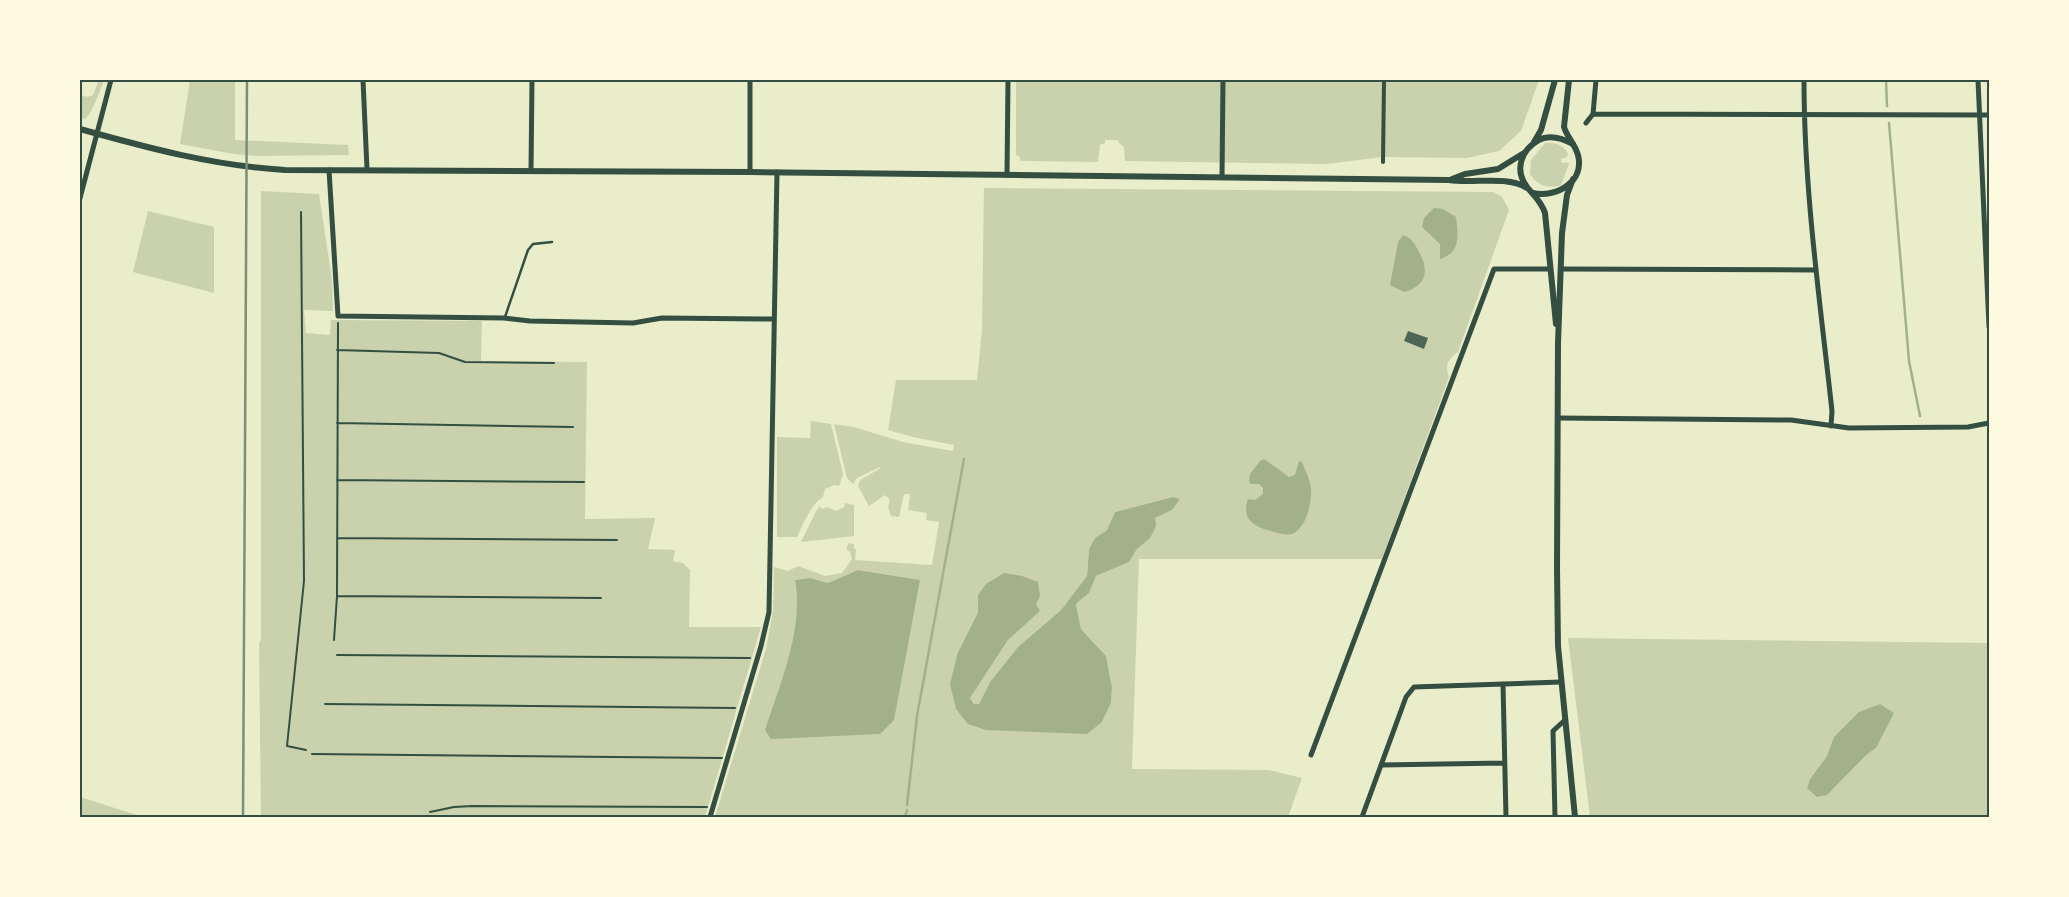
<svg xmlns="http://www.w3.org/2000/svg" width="2069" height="897" viewBox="0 0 2069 897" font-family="Mulish,sans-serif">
<rect width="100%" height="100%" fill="#e9edc9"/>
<path fill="#cad2ad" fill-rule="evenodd" d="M99,80h5c-3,8 -13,36 -19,39l-5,-1v-23l8,2 5,-2z
M190,80h45v60l113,5 1,10 -92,1 -23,-2 -54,-10z
M1016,80h523l-18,51 -22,20 -32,7 -84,-1 -57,7 -201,-3 -1,-14 -5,-4 -1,-3h-13v3l-5,2 -2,17 -77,-1 -2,-5 -3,-1z
M1545,143c9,-1 17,1 23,10l-1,4 -6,2 1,4 6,-1 1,2 -8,21c-14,4 -23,1 -31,-11l1,-14z
M984,188l509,4 9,5 7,13 -51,142c-11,8 -13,12 -9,25l-67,182h-243l-7,210 137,1 33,8 -14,39h-573l51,-168 7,-38 1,-44 14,4 10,-5 27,10 17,-3 10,-14 -2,-7 -4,-3 3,-6 5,1v5h2l-1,11 77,5 7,-43 -13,-2 1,-7 -19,-3 2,-16h-6l-5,23 -8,-1 -3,-9 2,-7 -5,-5 -16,11 -11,-20 2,-6 21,-12 -1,-1 -23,11 -4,6 -6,-6 -13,-54 20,3 49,15 50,9 1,-6 -41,-8 -25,-7 8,-50h81l5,-50zM1173,497l-1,13 -17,8 -5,19 -13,12 -8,13 -33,14 -7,17 -13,11 5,25 25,27 6,30 -1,17 -9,19 -146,-13 2,-57 20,-41v-16l61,16 -31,29 -38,58 4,6h5l11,-22 28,-35 43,-37 26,-34 2,-27 6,-11 12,-8 8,-18zM858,570l61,10 -6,31 -148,119c16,-47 39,-100 30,-150l15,-2 18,5z
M261,191l58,3 13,86 1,31 -29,-1 2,23 24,2 1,-15h3l148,1 -1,40 106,1 -2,157 70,-1 -7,31 27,1 -2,11 10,2 7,7 -1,57h72l-56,190h-444l-2,-173 2,-5z
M148,211l66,16v66l-81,-21z
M811,421l20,3 12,50 -4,12 -5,-1 -9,4 -2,8c-12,7 -19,26 -26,40h-20v-100l33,1z
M845,503l9,2v31l-53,6 15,-31 4,-5 2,3 5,-2 9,4 8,-4z
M1568,638l421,5v174h-399zM1883,733l-7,15 -69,40 3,-9 17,-23z
M80,797l63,20h-63z"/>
<path fill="#a3b18a" d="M1434,208l9,1 13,8c2,18 5,36 -16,42v-15l-18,-17 2,-9z
M1403,235c9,3 12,9 16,17 11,19 7,34 -15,40l-14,-7 8,-43z
M1264,459l25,18 6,-2 4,-14 3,1c3,8 8,17 9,26 1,13 -4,38 -17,45 -6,3 -13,1 -19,-1 -17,-4 -35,-10 -27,-33l7,1 8,-6v-6l-4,-4h-8l-2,-2 1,-8 11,-14z
M1173,497l7,2 -8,11 -17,8 1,8 -6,12 -13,11 -8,13 -33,14 -7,17 -13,11 5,25 25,27 6,31 -1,16 -9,19 -15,12 -101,-4 -18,-6 -12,-15 -6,-25 8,-32 20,-40v-17l8,-11 18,-11 18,3 16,6 2,14 -4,8 4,7 -32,29 -38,58 4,6h5l11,-22 28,-35 43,-37 26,-34 2,-27 6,-11 12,-8 8,-18z
M858,570l62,10 -26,140 -14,14 -109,5 -6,-9c15,-46 39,-101 30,-150l15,-2 18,5z
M1880,704l14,9 -18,35 -10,7 -39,40 -10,2 -10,-9 3,-9 17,-23 7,-19 25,-25z"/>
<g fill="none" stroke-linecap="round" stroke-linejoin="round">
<path stroke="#a3b18a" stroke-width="2.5" d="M1886,80l1,26
M1889,123l20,238 11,55
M907,805l10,-89 47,-257
M905,817l2,-7"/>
</g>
<path fill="#4f6655" d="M1408,331l20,7 -4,11 -20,-8z"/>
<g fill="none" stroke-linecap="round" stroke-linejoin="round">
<path stroke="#344e41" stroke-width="2" d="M301,212l3,369 -17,165 19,4
M337,350l102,3 26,9 89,1
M337,423l236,4
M337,480l247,2
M337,538l280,2
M337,596l264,2
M334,640l3,-44 1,-273
M337,655l413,3
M325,704l410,4
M312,754l410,4
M430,812l24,-5 18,-1 235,1"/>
<path stroke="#344e41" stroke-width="2.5" d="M505,317l23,-67 5,-6 19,-2"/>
<path stroke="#344e41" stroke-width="4" d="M1383,162l1,-82"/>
<path stroke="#344e41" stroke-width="5" d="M363,80l4,89
M1804,80c0,111 16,221 28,331l-1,15
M1978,80l11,247
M1593,114l3,-34
M1586,123l7,-9 396,1
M329,170l9,146 166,2 26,3 103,2 29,-5 112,1
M531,170l1,-90
M750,172v-92
M1007,175l1,-95
M1222,177l1,-97
M80,198l31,-118
M1561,269l255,1
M1558,418l233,2 58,8 119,-1 21,-4
M1503,684l3,133
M1311,755l183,-486h55
M1381,765l123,-2
M710,817l51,-171 8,-34 8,-440
M1362,817l44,-120 8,-10 147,-5
M1555,817l-2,-86 12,-11"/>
<path stroke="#344e41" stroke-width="6" d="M80,129c68,19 135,37 205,41l465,2 699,8c24,4 59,-5 78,8
M1534,142l7,-12 14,-50
M1452,179l13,-5 33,-5 26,-16
M1573,179l-6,16 -5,38 -4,110 -1,225 1,78 17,171
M1533,193c23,5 52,-11 45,-38 -3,-11 -11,-18 -14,-28l5,-47
M1556,324l-11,-111c-4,-12 -11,-17 -18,-26 -13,-17 -6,-37 12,-47 11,-6 23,-2 34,4"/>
<path stroke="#7c8e77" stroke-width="2.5" d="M243,817l4,-737"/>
</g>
<rect width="2069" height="897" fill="none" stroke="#fefae0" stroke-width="162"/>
<rect x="81" y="81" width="1907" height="735" fill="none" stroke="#344e41" stroke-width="2"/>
</svg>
